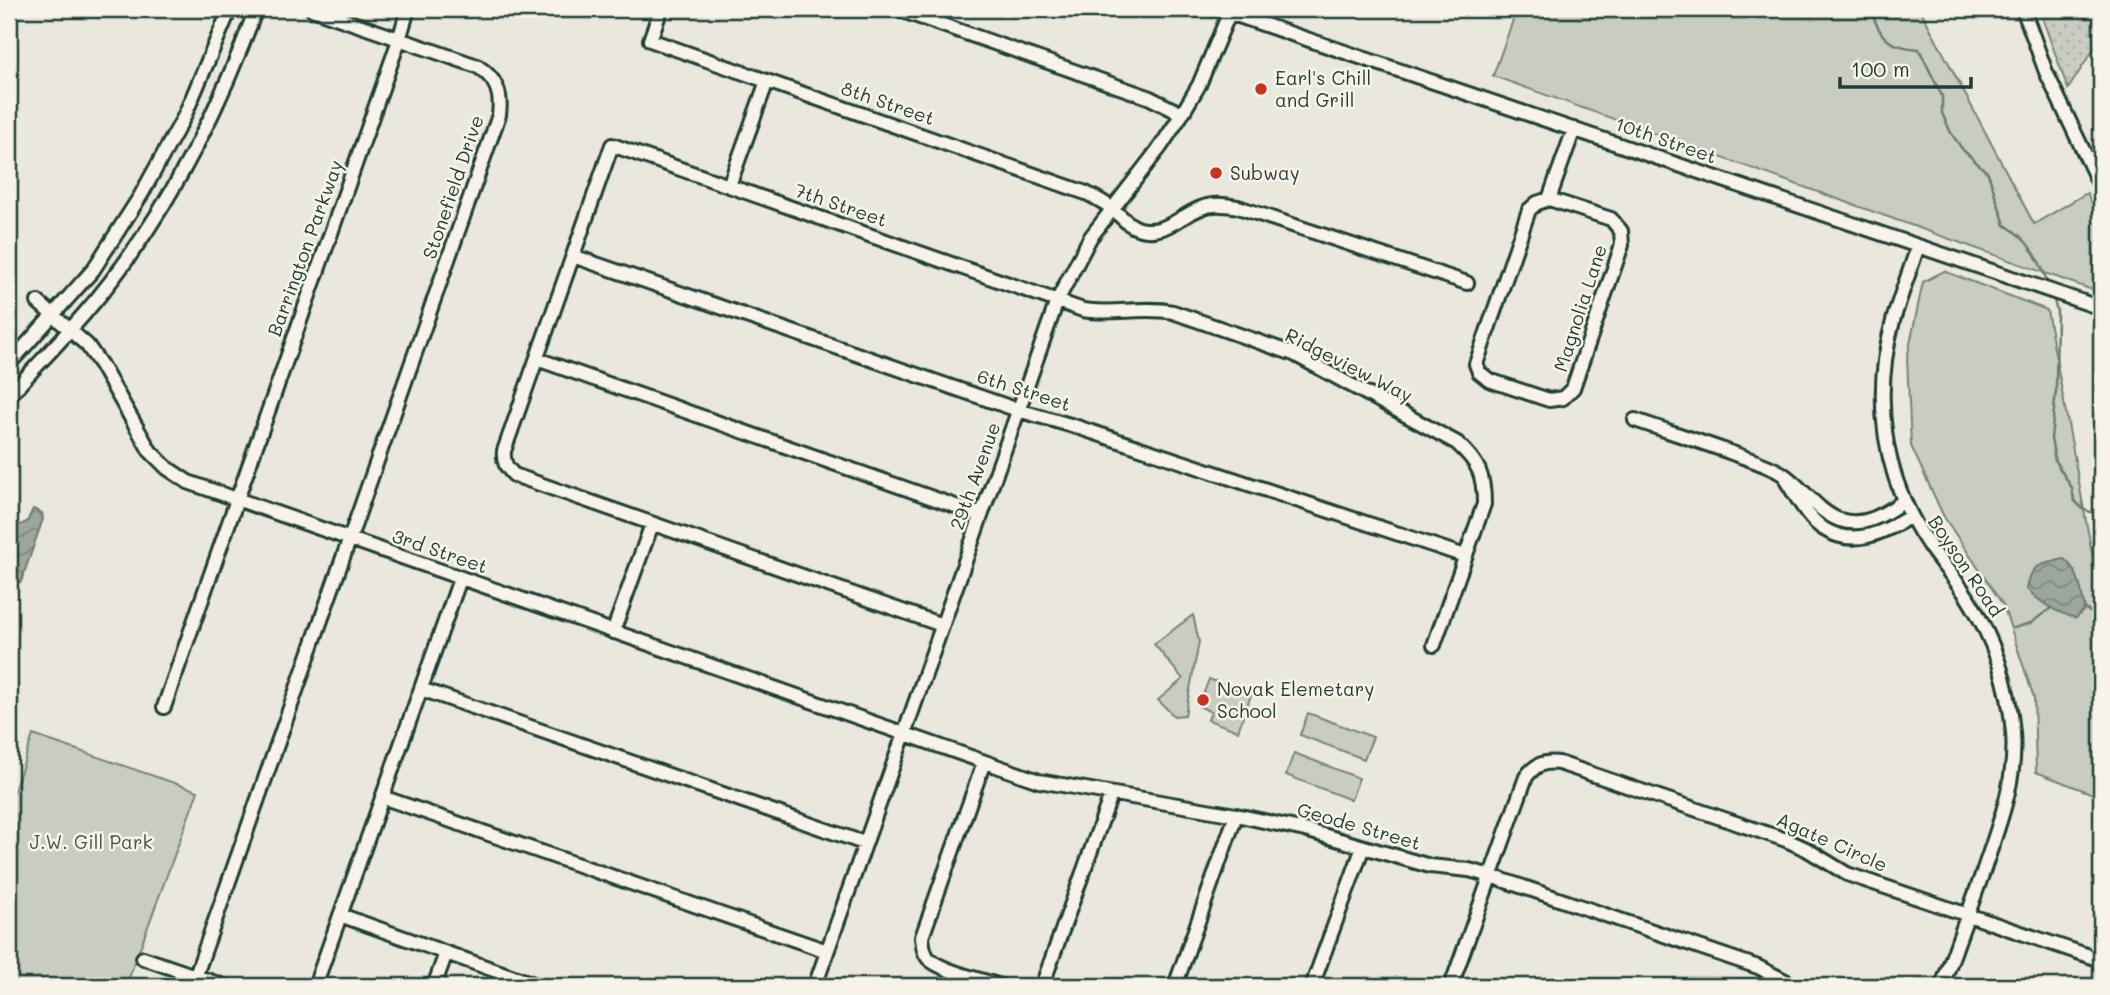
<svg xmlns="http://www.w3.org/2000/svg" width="2110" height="995" viewBox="0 0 2110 995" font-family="Mali,sans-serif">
<defs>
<pattern id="grass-dots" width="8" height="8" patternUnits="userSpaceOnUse" patternTransform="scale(1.75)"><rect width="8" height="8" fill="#c8ccc1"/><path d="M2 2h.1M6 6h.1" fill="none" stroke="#abb0a6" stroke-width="1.8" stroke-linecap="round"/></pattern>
<pattern id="water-waves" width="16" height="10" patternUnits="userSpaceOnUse" patternTransform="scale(1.75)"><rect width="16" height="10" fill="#9ca69c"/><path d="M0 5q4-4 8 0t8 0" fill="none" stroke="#7f8880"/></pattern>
</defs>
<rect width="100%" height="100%" fill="#eae8dd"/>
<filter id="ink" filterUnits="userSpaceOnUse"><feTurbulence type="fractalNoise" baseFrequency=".0143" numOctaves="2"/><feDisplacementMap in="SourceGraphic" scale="14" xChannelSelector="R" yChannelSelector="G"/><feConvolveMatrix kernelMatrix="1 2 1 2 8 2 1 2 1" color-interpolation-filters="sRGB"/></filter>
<g filter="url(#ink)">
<path fill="url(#grass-dots)" stroke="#74847a" stroke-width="2" d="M2039,9h62v29l-33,51z"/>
<path fill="#c8ccc1" stroke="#74847a" stroke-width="2" d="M1517,9h403l114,215 53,-31 14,29v71l-608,-217z
M1944,271l103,39 54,292v195l-65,-25 -2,-74 -31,-93 -59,-88 -33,-71 -4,-88 16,-76z
M1193,615l6,27 -14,73 -11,1 -16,-16 25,-21 -29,-35z
M1209,679l42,16 -13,36 -30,-11 3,-8 -12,-6z
M1308,713l65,24 -9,22 -64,-24z
M33,735l165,56 -72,195h-117v-180z
M1294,753l65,25 -8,22 -65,-25z"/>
<path fill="url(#water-waves)" stroke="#6a7c72" stroke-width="2" d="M33,509l9,4 1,6 -22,63 -5,1 -7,-4v-57l11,3 7,-3z
M2064,559c16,12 17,32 21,50l-9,9c-21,-6 -34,-14 -49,-29 4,-27 14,-24 37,-30z"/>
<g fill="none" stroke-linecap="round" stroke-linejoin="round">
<path stroke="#6a7c72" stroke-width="2.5" d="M1870,9c12,30 16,37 49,40l23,47v17l9,20 12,17 25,23 17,52c25,15 35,35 44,62
M2053,297l4,14 -1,80 -5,47 4,23 17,27 2,12 10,10 17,5
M2084,608l6,4 11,1
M2014,628l17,-5 20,-15"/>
<defs>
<path id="minor" d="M661,9l-11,31 436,153c8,4 16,8 24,14 10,7 17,19 30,22 25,6 40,-13 61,-21 12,-5 24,-3 37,-1l229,76
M897,9l251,88 34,17
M1218,9l883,299
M2023,9l23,63 55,116
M729,186l38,-105
M1549,199l62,20 10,12 1,14 -49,143 -10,10 -14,2 -60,-20 -10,-8 -3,-8 53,-154 8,-7 12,-4 25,-70
M1918,246c-8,25 -18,50 -25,75 -21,77 -10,157 35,223 11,17 26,33 38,51 27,42 43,88 47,138 4,48 -15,94 -30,139 -14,38 -27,76 -41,114
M573,256l445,154 59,17 388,129
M38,302l49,43 14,20 49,86 17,17 21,14 851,299 197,34 69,15 125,36 39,4 22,6 267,91 37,19
M537,359l444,156
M9,364l84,-94 48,-75 43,-78 46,-108
M9,396c25,-28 51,-54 76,-83 76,-88 131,-195 171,-304
M1635,420c32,11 64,21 97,33 16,6 34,11 49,20 21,13 36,39 59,47 24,8 45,-6 64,-19
M1787,482c10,15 21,37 37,47 30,19 61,3 87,-13
M942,625l-428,-150c-8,-8 -11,-13 -10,-24l108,-306 471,165c30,5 60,-4 90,2l121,42 163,89c22,20 27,32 27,61l-50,141
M613,632l39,-108
M421,689l443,154
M164,707l235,-667 9,-31
M984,762l-62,175c1,8 1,15 6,21 12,13 55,22 72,28
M382,797l445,154
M340,915l199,71
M143,958l81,28
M192,986l307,-871c3,-22 -3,-37 -22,-49l-165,-57
M315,986l145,-407
M434,986l12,-33
M815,986l242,-685 33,-63 71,-92 21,-32 17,-29 32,-76
M1042,986l69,-191
M1175,986l61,-171
M1312,986l51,-139
M1451,986l75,-209c9,-12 17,-16 33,-14l227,77 20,9 41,25 254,86"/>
</defs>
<use href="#minor" stroke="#1f3d34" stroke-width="18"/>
<use href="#minor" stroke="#f7f3e8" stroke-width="12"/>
</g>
</g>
<g fill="#c8321e" stroke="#f7f3e8" stroke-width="2.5">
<circle cx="1261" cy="89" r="7"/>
<circle cx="1216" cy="173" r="7"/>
<circle cx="1203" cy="700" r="7"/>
</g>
<g text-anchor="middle" stroke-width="5" stroke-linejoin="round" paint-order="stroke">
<g font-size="19" fill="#1f3d34" stroke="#f7f3e8" text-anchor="start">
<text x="1275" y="85">Earl's Chill<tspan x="1275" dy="22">and Grill</tspan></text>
<text x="1230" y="180">Subway</text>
<text x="1217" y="696">Novak Elemetary<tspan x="1217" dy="22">School</tspan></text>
</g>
<g font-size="19" fill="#1f3d34" stroke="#f7f3e8">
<text transform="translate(888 103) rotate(19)" y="7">8th Street</text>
<text transform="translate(1666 140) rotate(19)" y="7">10th Street</text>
<text transform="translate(453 187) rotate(-71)" y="7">Stonefield Drive</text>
<text transform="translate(841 205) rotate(19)" y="7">7th Street</text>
<text transform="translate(305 248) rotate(-70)" y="7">Barrington Parkway</text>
<text transform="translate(1580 308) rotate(-72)" y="7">Magnolia Lane</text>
<text transform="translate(1349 365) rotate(27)" y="7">Ridgeview Way</text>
<text transform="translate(1024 390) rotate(18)" y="7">6th Street</text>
<text transform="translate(975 476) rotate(-70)" y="7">29th Avenue</text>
<text transform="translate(440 551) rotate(19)" y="7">3rd Street</text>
<text transform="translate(1966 566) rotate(56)" y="7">Boyson Road</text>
<text transform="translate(1359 826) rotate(16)" y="7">Geode Street</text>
<text transform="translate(1832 842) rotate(24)" y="7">Agate Circle</text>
</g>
<g font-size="19" fill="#415a50" stroke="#f7f3e8">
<text x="91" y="849">J.W. Gill Park</text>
</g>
</g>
<rect width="2110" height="995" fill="none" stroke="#f7f3e8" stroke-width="35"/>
<rect x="18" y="18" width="2075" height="960" fill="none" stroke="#1f3d34" stroke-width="2.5" filter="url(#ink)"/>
<path d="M1840 77v10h131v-10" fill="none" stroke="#1f3d34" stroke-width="3.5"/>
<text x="1851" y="77" font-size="21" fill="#1f3d34" stroke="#f7f3e8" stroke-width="5" paint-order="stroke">100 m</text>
</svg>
